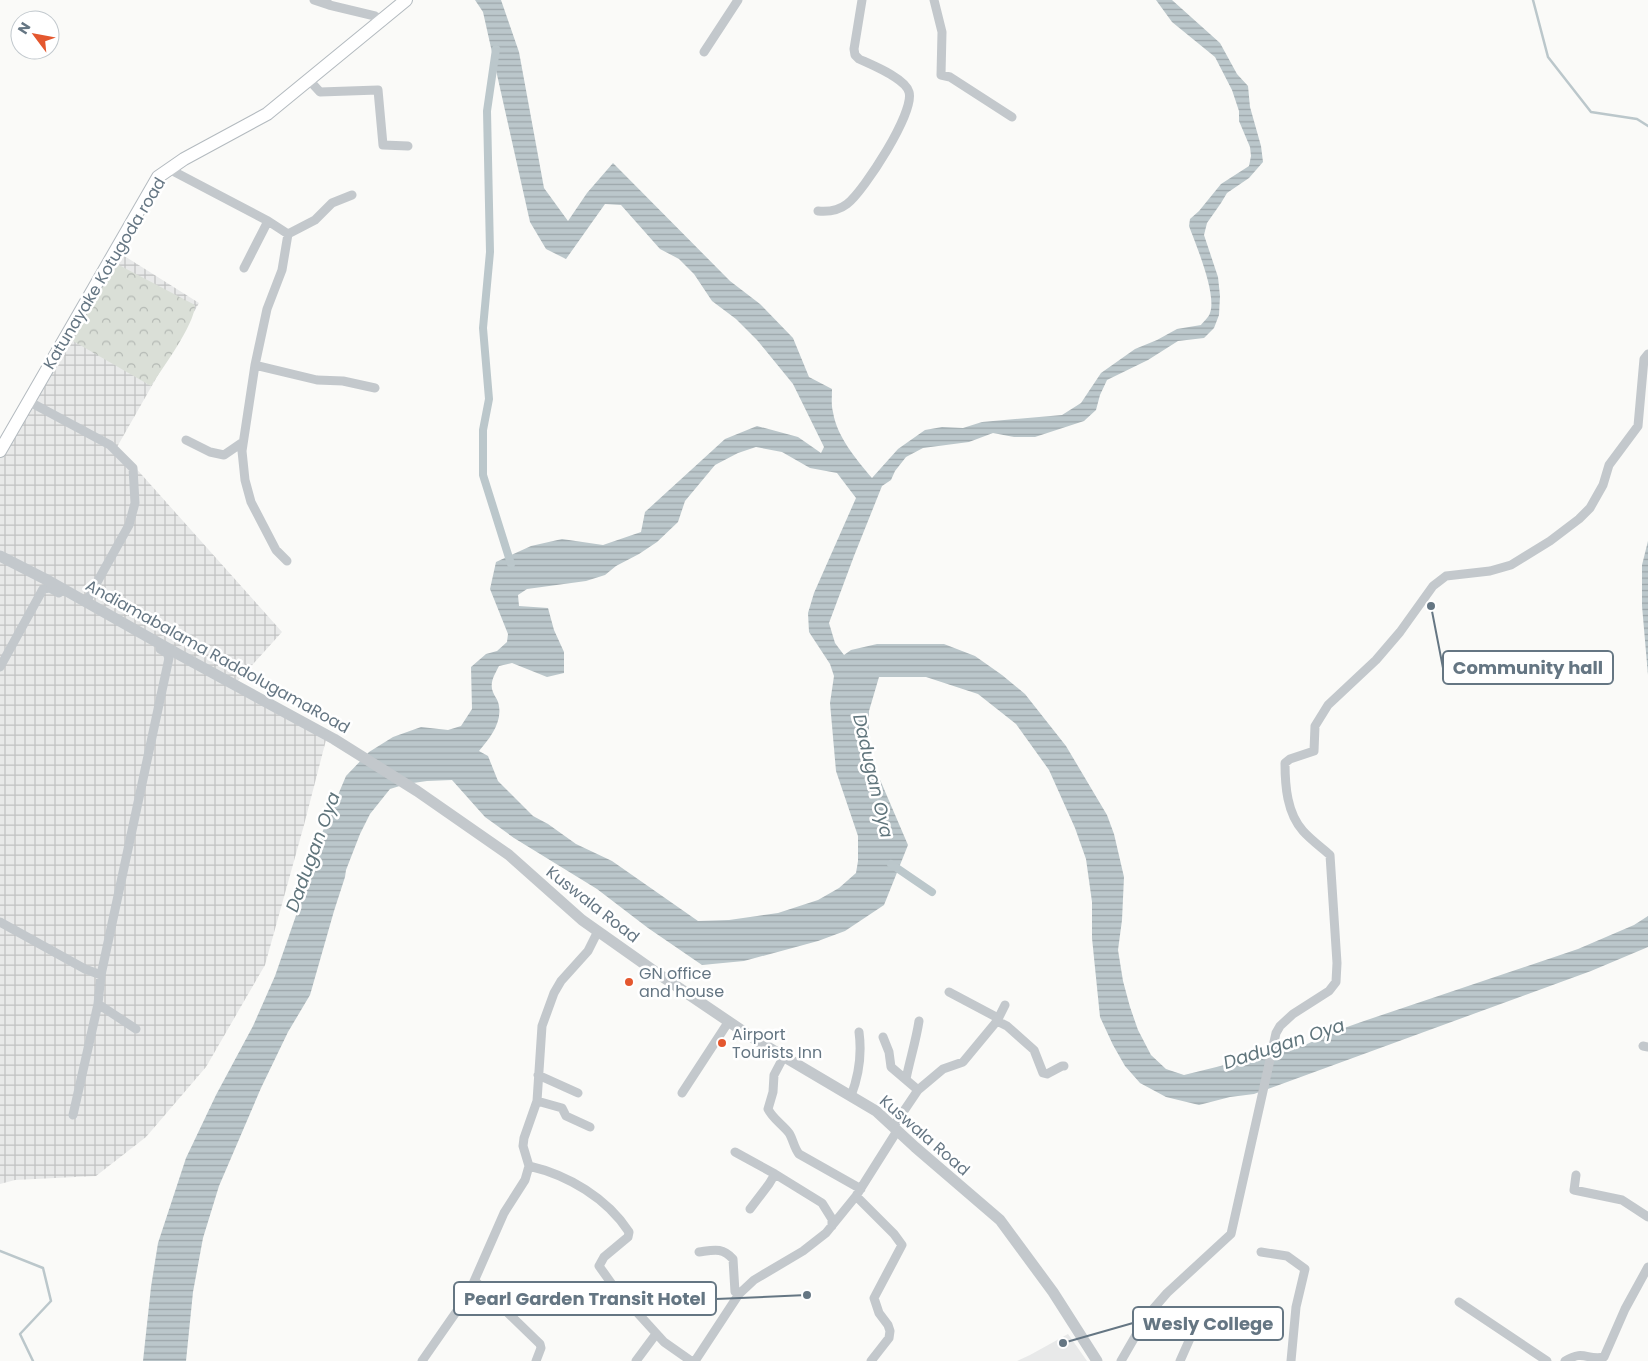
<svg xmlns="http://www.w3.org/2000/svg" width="1648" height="1361" viewBox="0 0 1648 1361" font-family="Poppins,sans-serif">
<defs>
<pattern id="industrial-grid" width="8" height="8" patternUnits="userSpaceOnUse" patternTransform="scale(1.25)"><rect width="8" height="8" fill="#e8e9e9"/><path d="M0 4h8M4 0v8" fill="none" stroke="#c0c1c2"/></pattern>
<pattern id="park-crowns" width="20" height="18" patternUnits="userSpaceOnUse" patternTransform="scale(1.25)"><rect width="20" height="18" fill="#dadfd7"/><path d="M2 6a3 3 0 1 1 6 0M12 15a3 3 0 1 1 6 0" fill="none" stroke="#b4b9b4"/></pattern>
<pattern id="water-rules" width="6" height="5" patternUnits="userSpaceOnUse" patternTransform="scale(1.25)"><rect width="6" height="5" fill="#bbc7cb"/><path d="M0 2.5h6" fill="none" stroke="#9ca6aa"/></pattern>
</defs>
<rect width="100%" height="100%" fill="#fafaf8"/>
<path fill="#e8e9e9" d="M1068,1334l19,27h-70l13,-6z"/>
<path fill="url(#industrial-grid)" d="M118,252l81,51 -82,144 165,185 -47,52 91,56 -22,85 -39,140 -59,102 -60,70 -50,39 -81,4 -15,4v-726z"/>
<path fill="url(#park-crowns)" d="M115,263l80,42c-1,21 -32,62 -44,81l-78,-45z"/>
<path fill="url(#water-rules)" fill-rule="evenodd" d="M475,0h26l18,52 25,136 24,33 19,-28 26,-30 117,118 30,23 33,34 16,39 23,12c0,7 -1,16 1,23 4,25 23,47 39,66l26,-29 27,-19 17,-3 21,1 19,-6 80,-7 19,-12 20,-30 34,-24 22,-9 20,-11 24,-4c2,-3 8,-8 9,-12 7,-19 -14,-68 -21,-87l1,-7 9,-8 22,-27 28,-18 2,-10 -1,-9 -11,-26v-10l-7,-21 -17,-33 -43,-35 -16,-22h16l48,43 17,31 11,12 2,21 11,39 2,16 -14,16 -22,15 -6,10 -14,20 -3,12 14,42 2,19 -1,19 -5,13 -10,10 -26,3 -30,19 -41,20 -7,15 -4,15 -12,11 -49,16h-21l-21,-4 -24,9 -46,6 -17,9 -11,14 -4,9 -9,6 -28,70 -25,67 6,20 9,12 7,-5 26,-6h67l31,12 27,19 23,19 41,52 41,69 7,19 10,43 -2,43 -4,30 5,31 7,26 8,23 13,25 15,14 18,6 121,-30 28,-13 31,-11 214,-72 56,-24 14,-9v31l-57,24 -337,123 -24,3 -31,8 -33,-8 -26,-14 -15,-17 -12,-21 -13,-28 -8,-79v-36l-6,-43 -11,-31 -26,-58 -33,-46 -38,-30 -52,-17h-47l-10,34v43l39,91 -24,60 -39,26 -27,10 -74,20 -42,4 -54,-37 -51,-39 -83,-51 -29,-21 -33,-37 -25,1 -21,3 -16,5 -20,25 -10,20 -14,36 -1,7 -11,34 -24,84 -22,37 -27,56 -42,98 -16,52 -10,54 -7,69h-43l8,-74 7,-44 28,-85 30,-63 37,-69 22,-50 42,-121 5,-22 24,-57 23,-24 24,-15 28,-10 27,3 13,-4 11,-17 -1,-42 15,-13 11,-3 10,-9 1,-8 -18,-45 6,-27 35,-16 31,-7 41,6 38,-13 4,-20 80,-73 32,-13 41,11 23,16 3,-6 -31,-63 -36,-44 -21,-21 -24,-18 -18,-27 -15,-15 -19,-10 -39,-44 -16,-1 -39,55 -20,-10 -16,-27 -47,-210zM756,447l26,5 28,16 27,5 19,25 -42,95 -6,20 1,19 21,32 4,12 -4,27 6,68 22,65v25l-2,12 -17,15 -21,12 -40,13 -49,7 -31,1 -86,-60 -36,-17 -28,-20 -15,-8 -35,-35 -10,-25 -9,-5c11,-13 25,-30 19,-49 -1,-3 -4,-7 -5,-10 -4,-9 2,-18 6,-26l13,-3 35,14 17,-4v-21l-10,-22 -6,-22 -29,-2 -1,-11 9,-6 59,-8 19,-6 11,-9 23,-12 18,-12 21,-20 7,-21 30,-36 23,-12z
M1648,541v134l-6,-69v-41z"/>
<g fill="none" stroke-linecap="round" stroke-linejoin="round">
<path stroke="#bbc7cb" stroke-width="2.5" d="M1533,0l15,57 43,55 46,7 11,7
M0,1251l43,17 8,33 -31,33 13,27"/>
<path stroke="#bbc7cb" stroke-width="8" d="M496,49l-9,62 3,141 -7,76 6,71 -6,31v45l28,89
M891,864l41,28"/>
<defs>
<path id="secondary" d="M0,451l158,-274 26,-18 83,-45 139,-114"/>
</defs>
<use href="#secondary" stroke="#b3babf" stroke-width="14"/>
<path stroke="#c3c8cc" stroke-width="9" d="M314,0l15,5
M326,0l3,5 46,11 8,5
M934,0l8,32 -1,43 9,2 62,40
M704,52l34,-52
M310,81l10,11 58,-2 5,55 25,1
M169,169l99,52 20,13 -6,36 -15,39 -12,56 -13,86 3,29 6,22 25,48 11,11
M818,211c11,1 20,0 29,-7 17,-13 68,-92 62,-112 -4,-14 -37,-27 -50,-33l-4,-4 -1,-6 8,-49
M288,234l27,-14 17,-17 20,-8
M244,268l24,-47
M255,365l62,15 26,1 32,7
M28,401l82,44 23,23 2,35 -6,22 -43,77
M186,440l24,12 14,3 19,-13
M0,667l43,-78 7,-1 9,5
M0,922l85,47 16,6 68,-317 -2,-5 -7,-4
M949,992l49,26
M98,1004l38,25
M997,1021l10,5 27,24 9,23 4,1 15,-8h2
M883,1037l6,15 2,15 27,23
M1643,1046l5,1
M784,1056l-10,19 -1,17 -5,17c5,10 14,15 21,24 4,6 5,15 10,21l62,35
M538,1075l40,18
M906,1079c4,-20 10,-38 13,-58
M682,1093l47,-72
M851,1096c8,-21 11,-42 8,-64
M537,1101l25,7 4,8 24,11
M73,1115l25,-111 3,-29
M893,1127l25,-37 25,-21 20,-7 34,-41 8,-16
M735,1152l40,22 47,29 10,16v7
M529,1166c39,9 78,32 100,66l-1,5 -24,20 -5,9 15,21 50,55 27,19
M1576,1175l-2,15 48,10 26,17
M856,1196l38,38 8,11 -28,53 5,15 9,12 2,6 -1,7 -18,23
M750,1209l19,-25 6,-10
M699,1252c15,-2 23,-5 34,7l2,33 4,2
M1261,1252l26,4 18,13 -9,38 -5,54
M475,1281l65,63 1,4 -5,13
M1459,1302l88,59
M422,1361l46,-66 36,-82 21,-33 4,-14 -6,-20 1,-8 13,-37 5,-75 12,-33 7,-12 27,-30 10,-20
M636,1361l20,-27
M695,1361l44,-67 15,-14 49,-29 23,-18 30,-37 41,-65
M1121,1361l26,-45 20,-23 64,-59 45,-201 4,-7 13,-12 36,-23 7,-9 1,-19 -7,-108c-9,-8 -19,-15 -27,-24 -16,-18 -18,-45 -18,-68l5,-4 24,-8 1,-25 13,-21 48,-45 24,-28 33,-46 13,-10 44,-5 21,-6 39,-24 29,-22 11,-11 13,-23 6,-20 29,-39 6,-67 4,-5
M1180,1361l12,-27
M1565,1361c19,-12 22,0 39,-4l21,-48 23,-42"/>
<path stroke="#c3c8cc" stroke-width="11" d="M0,556l49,25 129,73 156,85 83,52 92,64 73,65 75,53 99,67 120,71 39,36 85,73 53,72 44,69"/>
<use href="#secondary" stroke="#fff" stroke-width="12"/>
</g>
<g fill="#e4572e" stroke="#fff" stroke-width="2">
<circle cx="629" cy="982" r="5"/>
<circle cx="722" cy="1043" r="5"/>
</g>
<g text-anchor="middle" stroke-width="5" stroke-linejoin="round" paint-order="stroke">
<g font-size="16" fill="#657683" stroke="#fff">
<text transform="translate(104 273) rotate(-59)" y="6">Katunayake Kotugoda road</text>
<text transform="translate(218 656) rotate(29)" y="6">Andiamabalama RaddolugamaRoad</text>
<text transform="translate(593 904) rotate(38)" y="6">Kuswala Road</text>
<text transform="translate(925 1135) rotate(41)" y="6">Kuswala Road</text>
</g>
<g font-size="16" fill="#657683" stroke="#fff" text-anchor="start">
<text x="639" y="979">GN office<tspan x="639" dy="18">and house</tspan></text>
<text x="732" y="1040">Airport<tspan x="732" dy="18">Tourists Inn</tspan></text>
</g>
<g font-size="18" font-style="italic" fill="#60757c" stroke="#fff">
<text transform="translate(873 776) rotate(77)" y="6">Dadugan Oya</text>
<text transform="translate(313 852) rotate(-70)" y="6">Dadugan Oya</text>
<text transform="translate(1284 1044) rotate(-18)" y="6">Dadugan Oya</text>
</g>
</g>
<path fill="none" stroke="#657683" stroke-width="2" d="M1431 606L1443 668M807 1295L716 1299M1063 1343L1133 1323"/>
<g fill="#657683" stroke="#fff" stroke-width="2">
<circle cx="1431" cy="606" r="5"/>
<circle cx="807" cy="1295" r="5"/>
<circle cx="1063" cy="1343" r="5"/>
</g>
<g fill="#fff" stroke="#657683" stroke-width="2">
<rect x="1443" y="651" width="170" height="33" rx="5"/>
<rect x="454" y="1282" width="262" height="33" rx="5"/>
<rect x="1133" y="1307" width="150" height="33" rx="5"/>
</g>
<g font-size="18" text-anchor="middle" font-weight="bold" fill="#657683">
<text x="1528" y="674">Community hall</text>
<text x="585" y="1305">Pearl Garden Transit Hotel</text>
<text x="1208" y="1330">Wesly College</text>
</g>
<g transform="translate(35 35) rotate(302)"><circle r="24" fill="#ffffff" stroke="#c1c8cd"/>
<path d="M0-4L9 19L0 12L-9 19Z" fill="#e4572e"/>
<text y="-8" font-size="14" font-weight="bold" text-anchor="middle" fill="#657683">N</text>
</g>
</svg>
